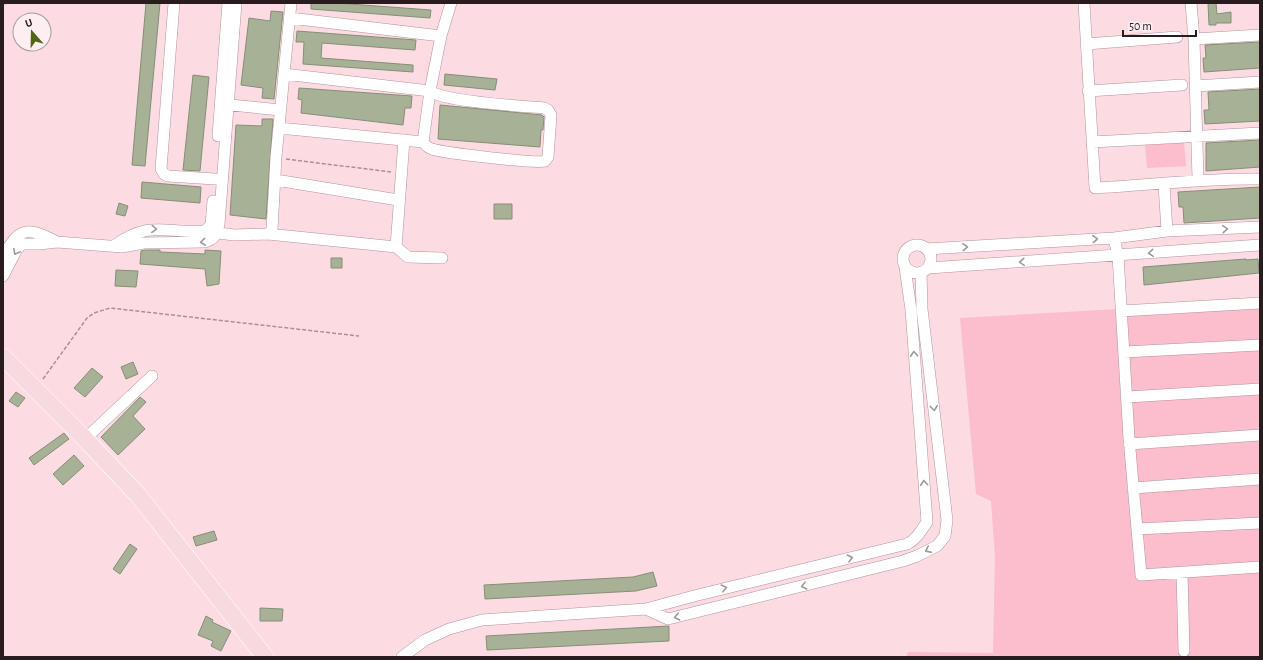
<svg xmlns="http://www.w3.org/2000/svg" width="1263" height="660" viewBox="0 0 1263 660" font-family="'Alegreya Sans',sans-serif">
<rect width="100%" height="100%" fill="#fddbe3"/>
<path fill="#fcbdcc" d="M1184,142l2,24 -39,2 -2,-23z
M1260,301v356h-354l2,-5 85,1 2,-96 -4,-56 -15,-7 -16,-176z"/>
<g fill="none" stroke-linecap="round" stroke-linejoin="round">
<path stroke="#faa3ba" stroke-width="3" d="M3,4l2,-1"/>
</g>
<path fill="#a7b196" stroke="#858f75" d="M146,3h14l-15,163 -13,-1z
M311,3h25l95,7 -1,8 -119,-9z
M1208,3h8l1,11 14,-2v11h-15v2h-7z
M271,11l12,1 -9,87 -12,-1 1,-10 -22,-3 8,-67 21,3z
M297,31l119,9 -1,10 -93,-7 -1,15 92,7v7l-110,-8 1,-22h-8z
M1260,42v26l-56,4 -1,-14h3l-1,-13z
M445,74l52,5 -2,11 -51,-5z
M193,75l16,2 -9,94 -17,-1z
M299,88l113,8 -1,12h-6l-2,17 -102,-12 1,-13 -4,-1z
M1260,89v32l-55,3 -1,-14h5l-1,-18z
M440,105l102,10 2,2 -1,13h-2l-1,17 -102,-8z
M262,119h11l-7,100 -36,-4 6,-90 26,1z
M1260,140v27l-54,4v-28z
M142,182l59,5 -1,16 -59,-5z
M1260,187v31l-76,5 -1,-16h-4l-1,-15z
M119,203l9,3 -3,10 -9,-2z
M494,204h18v15h-18z
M145,250h15v2l45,2v-4l16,1 -2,33 -12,2 -2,-17 -65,-5 1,-13z
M331,258h11v10h-11z
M1246,259v1l12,-1 1,14 -115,12 -1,-18z
M116,270l22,1 -2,16 -21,-1z
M133,362l5,12 -12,5 -5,-12z
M92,368l11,9 -18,20 -11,-9z
M16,392l9,6 -7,9 -9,-6z
M140,397l6,5 -13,14 12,13 -27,26 -17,-18z
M64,433l5,6 -35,26 -5,-7z
M74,455l10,11 -21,19 -10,-11z
M214,531l3,9 -21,6 -3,-9z
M130,544l7,5 -17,25 -7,-5z
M653,572l4,14 -21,5 -151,8 -1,-14 149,-8z
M260,608l23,1 -1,12h-22z
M206,616l7,4 -1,2 19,9 -10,20 -10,-5 2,-5 -15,-6z
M669,626v15l-182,9 -1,-14z"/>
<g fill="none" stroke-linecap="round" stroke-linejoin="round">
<defs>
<path id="minor" d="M174,3l-13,166 3,5 4,2 47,3
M291,3l-7,71 146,17c15,11 91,15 114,17l4,2 3,5 -3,42 -3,4c-7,3 -102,-8 -113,-12 -4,-1 -6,-3 -9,-7l7,-51 11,-55 10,-33
M1084,3l11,185c55,-3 110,-10 165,-9
M1191,3l3,36
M290,18l151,18
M1086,44l91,-7
M1195,86l65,-4
M1088,91l94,-6
M221,104l59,6
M279,128l144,14
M218,136l10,-133
M1092,142l168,-9
M1198,179l-4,-140 66,-4
M276,180l122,20
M1164,185l3,46
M211,232l23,3 34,-1 4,-4 4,-73 8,-83
M268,234l128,13 8,-107
M1114,238l4,18 11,182 12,137 119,-8
M903 259a14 14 0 1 1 28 0a14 14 0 1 1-28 0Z
M114,246c36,-27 52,-12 91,-15l6,-6 2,-24
M396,247l12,10 34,1
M926,249l188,-11 53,-7 93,-4
M3,257c16,-30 24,-31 54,-15
M929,268l331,-23
M3,276l14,-27 5,-5h17l18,-2 65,5 22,-4 60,-1c11,-2 13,-9 15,-18l17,-221
M1121,311l139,-8
M1124,352l136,-7
M1127,397l133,-8
M85,439l67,-63
M1129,444l131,-9
M1133,488l127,-9
M1137,529l123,-6
M1182,572l2,79
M646,609l22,10 24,-6 211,-52 14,-5 20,-10 8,-10 2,-16 -25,-211 -1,-37
M402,657l23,-17 24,-11 33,-9 164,-11 48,-13 213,-52c10,-5 13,-12 20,-22l-16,-212 -6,-43"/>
<path id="primary" d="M3,357l82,82 53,56 127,162"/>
</defs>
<use href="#minor" stroke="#b3939a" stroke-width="12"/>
<use href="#primary" stroke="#fff" stroke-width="18"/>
<path stroke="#a99096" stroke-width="1.5" stroke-dasharray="4 2" stroke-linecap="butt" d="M286,159l105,13
M43,379l44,-61 7,-5 16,-5 249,28"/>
<use href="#minor" stroke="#fff" stroke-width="11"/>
<use href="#primary" stroke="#f7d9e0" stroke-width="17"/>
</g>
<defs><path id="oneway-chevron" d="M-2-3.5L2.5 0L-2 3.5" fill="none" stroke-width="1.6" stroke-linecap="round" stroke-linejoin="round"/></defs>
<g stroke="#9e999a">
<use href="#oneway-chevron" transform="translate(154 229) rotate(3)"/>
<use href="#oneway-chevron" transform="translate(1225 229) rotate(-4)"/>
<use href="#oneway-chevron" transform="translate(1095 239) rotate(-3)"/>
<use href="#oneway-chevron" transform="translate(203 242) rotate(174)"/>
<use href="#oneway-chevron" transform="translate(965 247) rotate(-3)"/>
<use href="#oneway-chevron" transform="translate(16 252) rotate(119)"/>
<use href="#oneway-chevron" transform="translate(1151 253) rotate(175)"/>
<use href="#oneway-chevron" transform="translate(1022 262) rotate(176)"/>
<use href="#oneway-chevron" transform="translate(914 354) rotate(-94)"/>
<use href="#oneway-chevron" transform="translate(934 408) rotate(83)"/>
<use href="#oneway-chevron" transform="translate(924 483) rotate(-94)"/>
<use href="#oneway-chevron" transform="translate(928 550) rotate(154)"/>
<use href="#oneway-chevron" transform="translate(850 558) rotate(-14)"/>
<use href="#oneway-chevron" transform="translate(804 586) rotate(166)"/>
<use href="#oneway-chevron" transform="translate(724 588) rotate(-14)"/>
<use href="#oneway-chevron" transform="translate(677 617) rotate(167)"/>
</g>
<rect width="1263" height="660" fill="none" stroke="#281c1f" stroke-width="8"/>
<g transform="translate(32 32) rotate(340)"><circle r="19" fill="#fceef1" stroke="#a79a9d"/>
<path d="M0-3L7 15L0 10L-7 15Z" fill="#4f6614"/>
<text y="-6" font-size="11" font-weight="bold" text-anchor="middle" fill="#281c1f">U</text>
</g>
<path d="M1123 30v6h73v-6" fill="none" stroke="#281c1f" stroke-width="2"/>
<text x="1129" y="30" font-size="12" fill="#281c1f" stroke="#fceef1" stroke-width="3" paint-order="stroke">50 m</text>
</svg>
